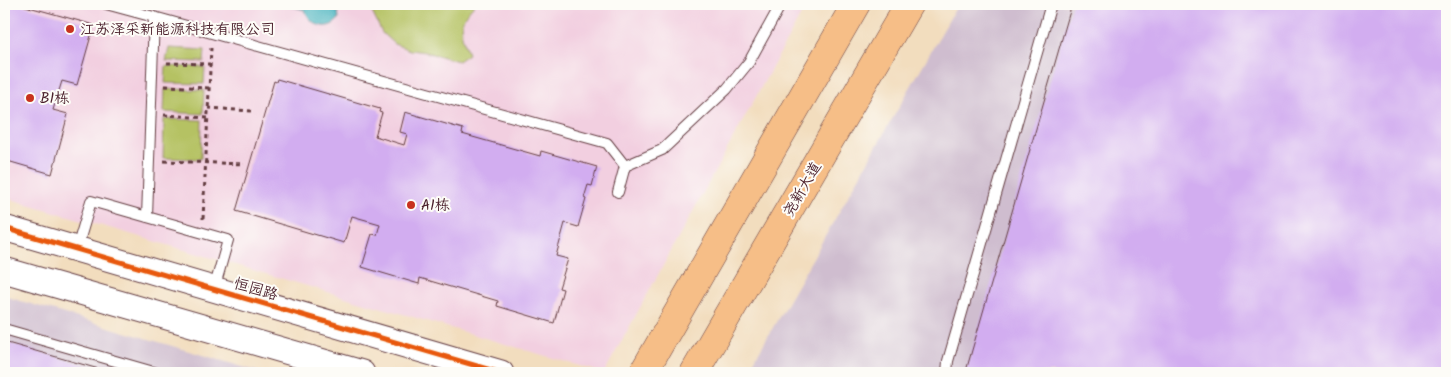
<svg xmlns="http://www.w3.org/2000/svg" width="1451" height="377" viewBox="0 0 1451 377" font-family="Kalam,'LXGW WenKai TC',sans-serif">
<rect width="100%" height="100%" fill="#fdfcf7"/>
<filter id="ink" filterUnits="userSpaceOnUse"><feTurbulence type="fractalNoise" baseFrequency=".02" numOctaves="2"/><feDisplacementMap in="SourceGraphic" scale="10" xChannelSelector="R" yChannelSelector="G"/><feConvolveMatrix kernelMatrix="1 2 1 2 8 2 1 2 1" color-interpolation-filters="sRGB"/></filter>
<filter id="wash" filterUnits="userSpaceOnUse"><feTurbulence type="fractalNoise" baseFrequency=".0096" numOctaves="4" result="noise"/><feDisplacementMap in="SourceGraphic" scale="20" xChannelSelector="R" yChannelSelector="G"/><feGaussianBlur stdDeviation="1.12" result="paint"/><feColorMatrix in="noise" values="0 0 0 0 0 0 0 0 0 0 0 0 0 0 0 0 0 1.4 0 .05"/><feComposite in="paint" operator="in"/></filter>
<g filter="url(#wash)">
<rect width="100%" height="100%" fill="#f2ddbe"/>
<path fill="#f2cfe0" d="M4,4h803l-203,369 -600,-176z"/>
<path fill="#cfbdcf" d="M958,4h489v369h-700z
M4,296l259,77h-259z"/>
<path fill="#b5c264" stroke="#807048" d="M364,4h111c-19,19 -15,26 -7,50l-10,7 -33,-9 -15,-2 -16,-6 -12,-11 -10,-21z
M169,48l36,2 -1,12 -38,-1z
M166,66l39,1 -1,17 -39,-1z
M165,89l39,1 -1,24 -39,-2z
M164,119l38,1 -1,39 -38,-1z"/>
<path fill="#42b1be" stroke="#466874" d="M283,4h54l2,15c-12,14 -29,6 -34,-9z"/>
<g id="blocks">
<path fill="#d2adf0" d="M4,4h14l76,21 -17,60 -15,-4 -9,29 15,4 -16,60 -48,-14z
M1072,4h375v369h-472l-9,-2z
M277,79l103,30 -1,3 3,1 -7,23 29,9 3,-11 -7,-2 5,-20 58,17 -1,5 78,22 1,-5 56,16 -5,19 -4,-1 -4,13 2,1 -8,28 -13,-4 -9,33 12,3 -9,29 4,1 -9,34 -57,-17 1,-5 -78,-23 -1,6 -57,-17 10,-33 5,1 3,-11 -28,-8 -8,27 -108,-32 38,-130 2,1z
M4,342l109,31h-109z"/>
</g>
</g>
<g filter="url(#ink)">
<use href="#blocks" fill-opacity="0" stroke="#633c41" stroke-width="1"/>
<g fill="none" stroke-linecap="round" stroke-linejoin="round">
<defs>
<path id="service" d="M106,4l48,13
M625,166l37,-16 65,-61 22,-27 32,-58
M147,217l7,-200 453,126 18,23 -7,26
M77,248l14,-47 137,39 -14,49
M4,329l153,44
M947,373l1,-12 103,-357"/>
<path id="tertiary" d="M4,228l497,145
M4,270l358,103"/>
<path id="primary" d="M643,373l213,-369
M694,373l215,-369"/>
</defs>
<use href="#service" stroke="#633c41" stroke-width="12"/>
<use href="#tertiary" stroke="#633c41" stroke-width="27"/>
<use href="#primary" stroke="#633c41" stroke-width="29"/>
<path stroke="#633c41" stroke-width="3" stroke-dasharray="4 4" stroke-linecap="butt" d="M167,63l43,1
M165,86l44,2
M208,108l43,3
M164,115l44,3
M164,161l80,3
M203,219l8,-171"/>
<use href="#service" stroke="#fff" stroke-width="10"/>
<use href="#tertiary" stroke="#fff" stroke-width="25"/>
<use href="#primary" stroke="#f6be87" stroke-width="28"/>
<defs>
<path id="cycleway" d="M4,228l497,145"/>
</defs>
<use href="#cycleway" stroke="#fdfcf7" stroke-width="8"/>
<use href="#cycleway" stroke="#e8590c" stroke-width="5"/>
</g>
</g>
<g fill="#c8321e" stroke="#fdfcf7" stroke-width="2">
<circle cx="70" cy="29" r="5"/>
<circle cx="30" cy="98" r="5"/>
<circle cx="411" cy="205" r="5"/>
</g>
<g text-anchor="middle" stroke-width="4" stroke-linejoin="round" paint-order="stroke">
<g font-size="15" fill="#4a1f2b" stroke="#fdfcf7" text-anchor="start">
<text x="80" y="34">江苏泽采新能源科技有限公司</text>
<text x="40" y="103">B1栋</text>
<text x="421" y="210">A1栋</text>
</g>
<g font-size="15" fill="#4a1f2b" stroke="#fdfcf7">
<text transform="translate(802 189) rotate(-60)" y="5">尧新大道</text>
<text transform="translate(256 289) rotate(16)" y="5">恒园路</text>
</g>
</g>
<rect width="1451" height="377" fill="none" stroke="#fdfcf7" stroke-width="20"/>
</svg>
